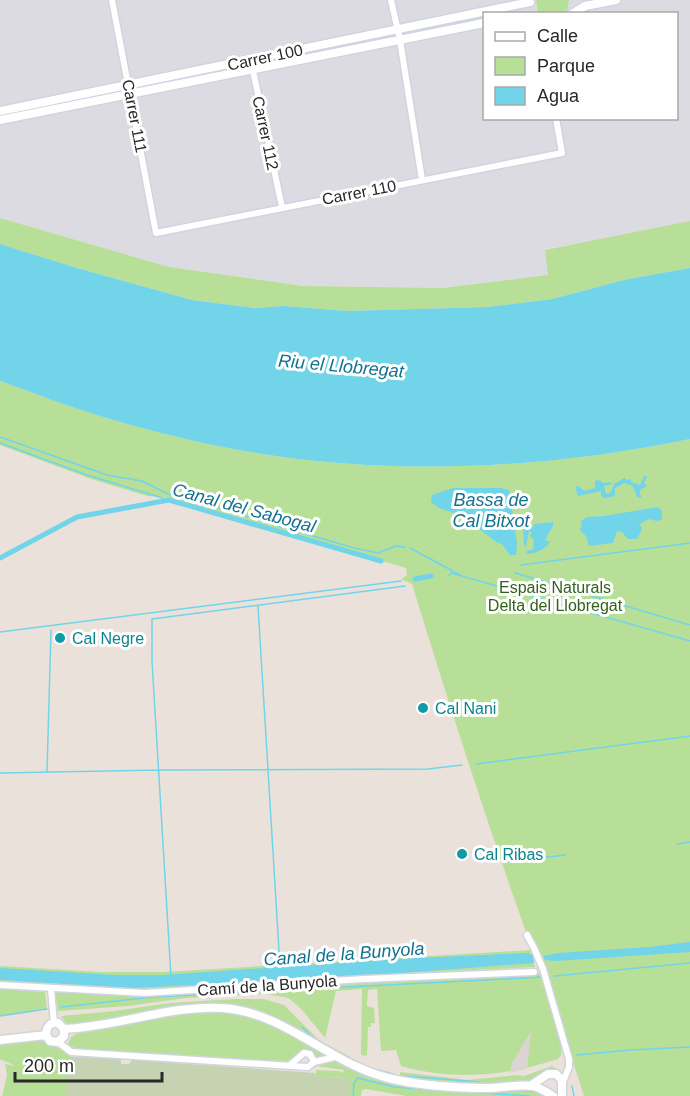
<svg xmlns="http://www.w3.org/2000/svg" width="690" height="1096" viewBox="0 0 690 1096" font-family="Helvetica,sans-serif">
<rect width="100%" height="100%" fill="#eae2da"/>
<path fill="#dcdbe2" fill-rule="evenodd" d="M0,0h690v224l-145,25 4,26 -106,13 -140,-2 -134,-19 -169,-49zM484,14h192v104h-192z"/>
<path fill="#b7df98" d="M536,0h33l-2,13h-29z
M0,218l169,49 134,19 140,2 105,-13 -3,-25 145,-29v47l-62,11 -76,20 -65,8 -140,4 -63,-5 -29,2 -63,-8 -115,-32 -77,-24z
M0,381c24,8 48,18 72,26 39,13 79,24 118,33 163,38 337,33 500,-1v657h-106c-21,-68 -48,-134 -71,-201 -36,-103 -69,-207 -101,-311l-11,-5 6,-4 -1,-7 -242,-71 -17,-1 -56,-17 -91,-34z
M531,950l1,5 -374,24 -158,-8v-5l101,6h63z
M530,963h4l1,4 -167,8 -219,16 -149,-8v-5l35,3z
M537,974l6,1 1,4 18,66 -1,10 -3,4c-52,17 -104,22 -157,7l-5,-16 -15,1 -4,-62 -9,1 -1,16 7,2 1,15h-4v4h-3l-1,29 -6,-1 1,-66 -26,2 -11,47 -23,-28 -12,-11 -6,-2 -19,-3 -79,4 -58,8 -70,5 -3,-18 3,-2 74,5 260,-16z
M0,989l45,3 2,17 -47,7z
M236,999h28l20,6 35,35 42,23v2l-63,-34 -75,-25 -150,19 -7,-2 -5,-7 54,-5 55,-8z
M209,1012c50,1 77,19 119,45l-12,2 -5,-8 -8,-2 -13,13 -18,-1 -187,-11 -11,-2 -6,-4 3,-7 11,-6 104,-17z
M41,1039l30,15v5h-3l-1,37h-65l5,-21 -2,-11 11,2 -16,-7v-16z
M336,1061c46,28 111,28 163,30 22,1 29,-5 50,5h-143l-40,-7 -4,1 -1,6h-11v-17l-34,-3v-6l23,1 3,2 2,-3 -28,-4v-2z
M552,1066l5,3 -11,1 -17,12 -31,3 -98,-7v-6l68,8 48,-5 8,1z"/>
<path fill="#c5d3b2" d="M71,1057l47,1 3,2v4h8l3,-4 183,13 1,3 34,3v17h-284l2,-37h3z"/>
<path fill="#dbd5d1" d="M531,1031l-4,38 -17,4 2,-10z"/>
<path fill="#71d4e9" d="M0,244l77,24 115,32 63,8 29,-2 63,5 140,-4 65,-8 76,-20 62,-11v171c-163,34 -337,39 -500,1 -39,-9 -79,-20 -118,-33 -24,-8 -48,-18 -72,-26z
M644,476h3l-3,7 3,3 -7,4v4l2,4 -5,-1 -4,-11 -9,-3 -9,5v8l-10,2 -4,-2v-5l-23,5 -3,-9 4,-1 5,5 11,-3v-7l3,-1 6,3 6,-1 2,2 -8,2 2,8 5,-2 3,-8 10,-6 3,2 4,-1v3l9,3z
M453,488h47l9,2 8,53 -1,12h-6l-8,-11 -6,-2 -33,-26 -24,-8 -8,-6 1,-7z
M658,507l4,4v8l-5,2 -9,-2 -8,5 2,5 -5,10h-9l-6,-7 -5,-1 -4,12 -24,3 -3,-10 -7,-7 3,-1 -1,-7 6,-4 17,-1z
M553,522v4l-8,14 5,2c-4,7 -14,11 -21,12l-4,-2 8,-3 1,-9 -4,-4 2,-4 -3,-1 -3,16 -2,-2 -1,-20 10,3 1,-4z
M690,942v10l-135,9 -10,-1 -2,-4 15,-3 91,-6z
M528,953l5,2 1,8 -210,16 -193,9 -131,-8v-12l115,7h47l233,-16z"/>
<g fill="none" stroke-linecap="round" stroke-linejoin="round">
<path stroke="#71d4e9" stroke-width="1.5" d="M0,437l107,38 35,6 24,12 188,55 24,5 18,-7 9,1
M0,443l87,32 82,25
M410,548l52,28
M521,565l169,-22
M515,573l175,52
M449,576l2,-3 239,68
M258,606l22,361
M0,632l401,-51
M476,764l214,-28
M47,772l4,-142
M0,773l159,-3 269,-1 34,-4
M677,844l13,-2
M504,862l62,-7
M554,976l136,-13
M171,977l-19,-316v-42l253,-33
M61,1007l92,-10 389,-20
M0,1016l47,-7
M302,1027l12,12
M577,1055l53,-5 60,-3
M370,1068l23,6
M403,1076l77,6
M572,1086l2,10
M526,1091h8
M353,1096l1,-13 4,-5 36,9 136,9"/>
<path stroke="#71d4e9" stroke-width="5" d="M0,558l77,-41 92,-17 212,61
M415,579l16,-3"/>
<defs>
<path id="street" d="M112,0l44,233 406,-80 -6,-35
M391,0l9,40 22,140
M252,66l30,141
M527,935l7,13 9,21 26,90v8l-6,15
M0,985l145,8 219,-14 170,-7
M51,989l3,34
M58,1042l13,10 237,15 6,-5 21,-5
M290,1065l14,-12 6,1 4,8"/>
<path id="secondary" d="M572,14l13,-8 31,-6
M0,111l530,-109
M0,120l484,-97
M64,1029c53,-2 105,-24 158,-21 66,4 110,60 175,72 29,6 61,8 91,8 14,0 31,-4 45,-2 7,2 14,6 20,10
M46,1035l4,6 8,1 6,-6v-7
M46,1035c0,-8 4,-13 12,-12l6,6
M0,1040l46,-5
M530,1086l18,-12h8l6,6v16"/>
</defs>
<use href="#street" stroke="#d0d4e1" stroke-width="9"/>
<use href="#secondary" stroke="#d0d4e1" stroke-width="11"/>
<use href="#street" stroke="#fff" stroke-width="6"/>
<use href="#secondary" stroke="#fff" stroke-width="8"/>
</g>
<g fill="#0f9aa8" stroke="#fff" stroke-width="2">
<circle cx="60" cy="638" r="6"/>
<circle cx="423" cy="708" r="6"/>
<circle cx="462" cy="854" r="6"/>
</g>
<g text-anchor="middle" stroke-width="6" stroke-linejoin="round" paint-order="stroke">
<g font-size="16" fill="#282828" stroke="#fff">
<text transform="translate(265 57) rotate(-12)" y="6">Carrer 100</text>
<text transform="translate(135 116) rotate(79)" y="6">Carrer 111</text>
<text transform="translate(266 133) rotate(78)" y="6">Carrer 112</text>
<text transform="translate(359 192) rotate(-11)" y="6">Carrer 110</text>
<text transform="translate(267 985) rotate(-4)" y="6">Camí de la Bunyola</text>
</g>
<g font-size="16" fill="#31611c" stroke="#fff">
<text x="555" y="593">Espais Naturals<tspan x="555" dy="18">Delta del Llobregat</tspan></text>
</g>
<g font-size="16" fill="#0d838f" stroke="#fff" text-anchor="start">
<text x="72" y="644">Cal Negre</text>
<text x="435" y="714">Cal Nani</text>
<text x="474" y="860">Cal Ribas</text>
</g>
<g font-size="18" font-style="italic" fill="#137291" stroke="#fff">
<text transform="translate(341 366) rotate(5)" y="6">Riu el Llobregat</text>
<text x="491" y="506">Bassa de<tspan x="491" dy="21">Cal Bitxot</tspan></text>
<text transform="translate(244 508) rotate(15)" y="6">Canal del Sabogal</text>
<text transform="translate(344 954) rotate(-4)" y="6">Canal de la Bunyola</text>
</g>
</g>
<rect x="483" y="12" width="195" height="108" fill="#ffffff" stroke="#a9a9a9" stroke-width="1.5"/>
<rect x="495" y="32" width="30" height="9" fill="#ffffff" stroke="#a9a9a9" stroke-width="1.5"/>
<text x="537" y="42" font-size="18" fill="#282828">Calle</text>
<rect x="495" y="57" width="30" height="18" fill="#b7df98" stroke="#a9a9a9" stroke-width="1.5"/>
<text x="537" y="72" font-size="18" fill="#282828">Parque</text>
<rect x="495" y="87" width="30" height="18" fill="#71d4e9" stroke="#a9a9a9" stroke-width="1.5"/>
<text x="537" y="102" font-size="18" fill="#282828">Agua</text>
<path d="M15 1072v9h147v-9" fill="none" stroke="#282828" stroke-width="3"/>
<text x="24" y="1072" font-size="18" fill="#282828" stroke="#ffffff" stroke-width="4.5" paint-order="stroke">200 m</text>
</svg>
